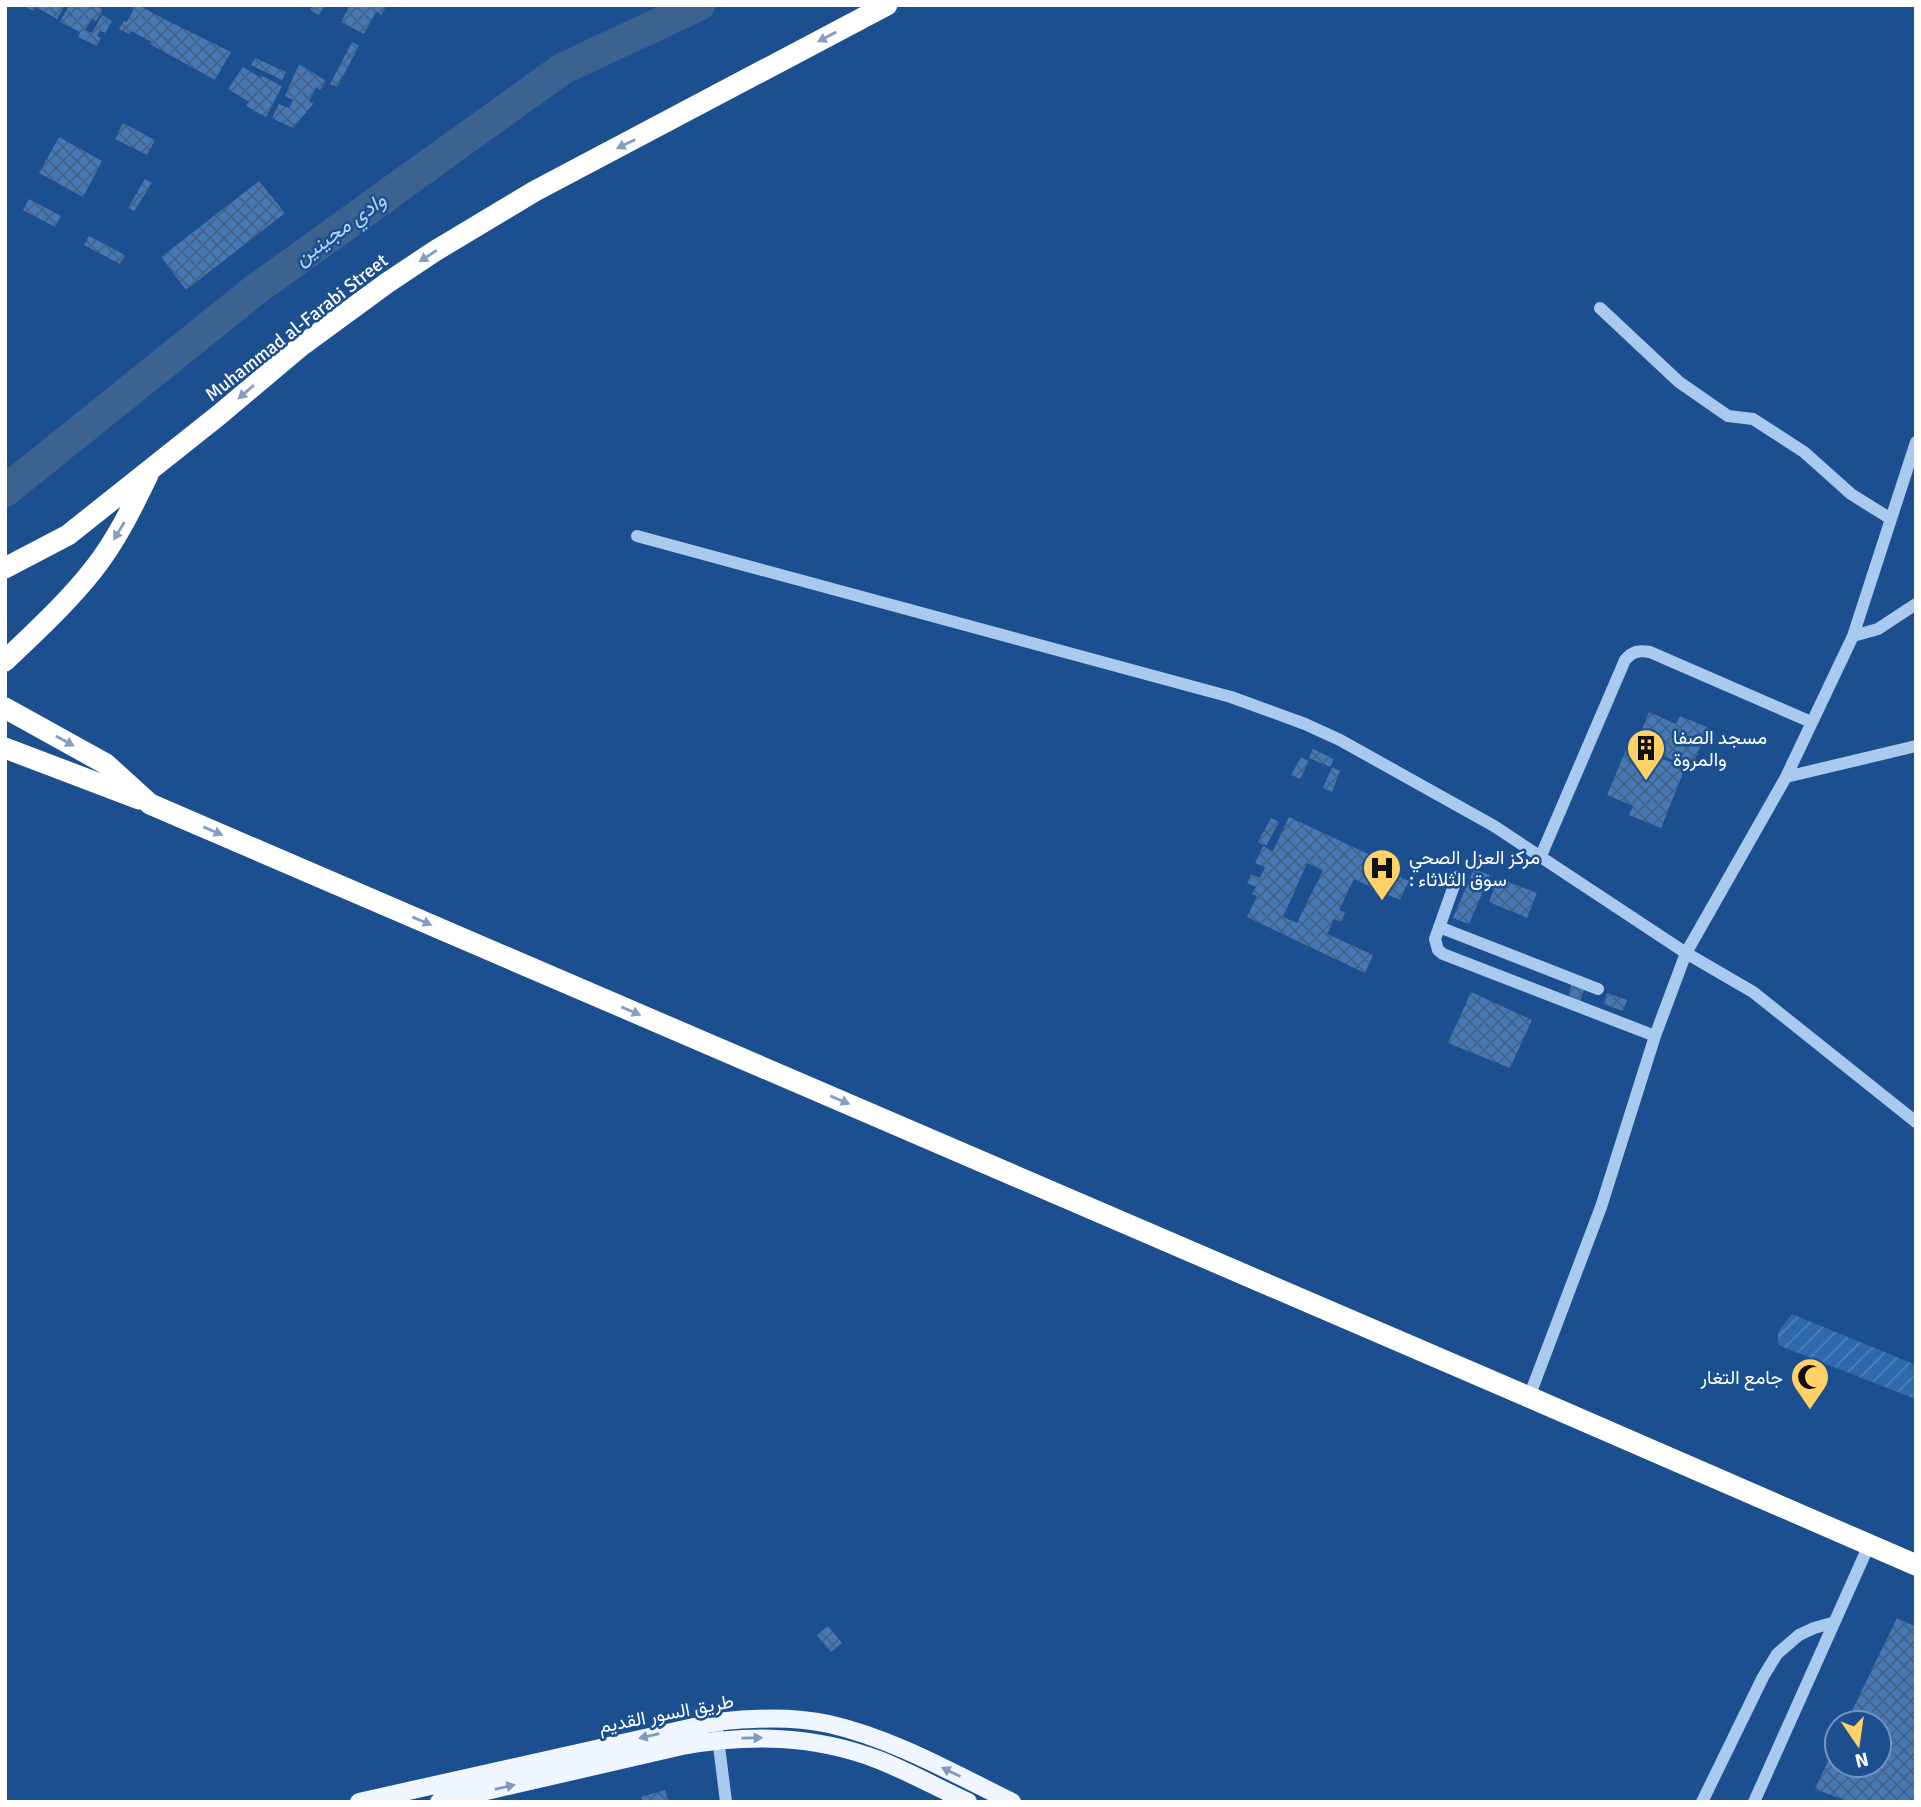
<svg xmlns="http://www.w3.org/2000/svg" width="1921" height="1807" viewBox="0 0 1921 1807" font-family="Signika,Vazirmatn,sans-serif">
<defs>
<pattern id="garden-furrows" width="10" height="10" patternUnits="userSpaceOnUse" patternTransform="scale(1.75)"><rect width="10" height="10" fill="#2e69ad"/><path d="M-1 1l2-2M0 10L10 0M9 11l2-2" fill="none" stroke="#4d80b9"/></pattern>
<pattern id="building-cross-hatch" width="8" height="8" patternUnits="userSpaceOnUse" patternTransform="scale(1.75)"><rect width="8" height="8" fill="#4478b7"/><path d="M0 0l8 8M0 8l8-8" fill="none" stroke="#486282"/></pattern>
</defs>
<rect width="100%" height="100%" fill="#1b4f8f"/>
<path fill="url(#garden-furrows)" d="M1792,1314l124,51 -1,34 -137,-54v-13z"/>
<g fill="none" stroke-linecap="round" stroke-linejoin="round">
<path stroke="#3c6290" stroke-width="32" d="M5,491l250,-201 307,-221 137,-64"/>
</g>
<path fill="url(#building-cross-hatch)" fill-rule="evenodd" d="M22,5h43l-8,14 -21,-12 -3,4z
M69,5h18l5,3 3,-3 8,5 -7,11 -4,-2 -7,11 7,3 10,-18 10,6 -7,12 -5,-2 -3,5 4,2 -4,8 -19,-9 2,-5 -20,-10z
M134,5h9l-1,2 22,12 67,33 -16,28 -65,-36 2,-2 -21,-11 -2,3 -10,-5 5,-8 3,1 7,-13 -2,-1z
M313,5h12l-6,10 -9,-5z
M350,5h37l-6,10 -5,-3 -12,22 -23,-12z
M352,42l7,4 -22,41 -7,-3z
M255,58l31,14 -4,8 -31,-15z
M299,64l27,17 -6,9 -4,-3 -7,15 5,1 -21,25 -21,-10 7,-14 10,4 4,-8 -8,-4z
M243,67l18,11 1,-2 20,10 -16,31 -20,-11 3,-4 -21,-13z
M123,123l32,17 -8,15 -32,-16z
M59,137l43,24 -19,36 -44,-24z
M145,179l7,4 -18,28 -6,-3z
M259,181l26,32 -99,77 -25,-33z
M29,199l32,17 -6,11 -32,-17z
M89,236l36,19 -5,9 -36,-19z
M1649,712l27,12 4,-8 29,12 -18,40 -55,-24z
M1628,745l57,23 -24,60 -32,-13 4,-9 -26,-11z
M1313,749l21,10 -4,8 -21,-9z
M1301,757l8,4 -9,18 -9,-4z
M1332,767l8,4 -8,21 -9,-4z
M1289,817l107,50 -3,7 16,7 -9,19 -46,-21 -15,31 6,2 -4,10 -7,-3 -7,15 46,21 -8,18 -118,-56 10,-21 -5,-2 4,-7 -9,-4 4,-9 9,4 5,-11 -10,-4 8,-17 10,5zM1307,863l16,7 -26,53 -14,-6z
M1271,818l8,4 -13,24 -8,-4z
M1474,869l16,6 -21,49 -16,-6z
M1498,878l39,15 -10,25 -38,-16z
M1573,981l13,4 -6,16 -12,-5z
M1471,992l61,28 -22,48 -62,-25z
M1607,993l20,7 -4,11 -19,-7z
M1897,1618l19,9v175h-66l-35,-13 22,-47v23h42v-42h-33z
M828,1626l14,17 -11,9 -14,-17z
M665,1790l4,12h-26l-2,-5z"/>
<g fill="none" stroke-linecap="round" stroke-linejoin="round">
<path stroke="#a9c9ee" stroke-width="12" d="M1600,308l79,74 49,34 25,3 51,33 47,42 40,25
M637,536l594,161 74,27 35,16 154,86 192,127 67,39 163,130
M1853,636l25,-7 38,-25
M1786,777l130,-31
M1540,858l85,-198c8,-9 14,-10 25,-8l161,70
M1457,877l-22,62 3,11 5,4 212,82
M1439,927l159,62
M1529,1397l72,-190 54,-171 31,-83 100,-176 67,-141 63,-194
M716,1722l10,80
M1702,1802l61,-125 14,-23 22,-19 15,-7 18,-5
M1754,1802l115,-257"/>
<path stroke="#f0f6ff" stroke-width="18" d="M359,1802l357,-80c37,-4 75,-6 113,2 65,15 124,49 183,78
M439,1802l243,-56c67,-12 132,-11 197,14 30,12 59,28 89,42"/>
<path stroke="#fff" stroke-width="21" d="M5,568l63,-33 151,-120 82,-69 86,-63 48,-32 100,-60 352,-186
M5,661c30,-29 62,-58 88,-91 23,-29 39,-62 55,-95
M5,708l101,56 44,40 1379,593 387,168
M5,748l134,51"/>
</g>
<defs><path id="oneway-solid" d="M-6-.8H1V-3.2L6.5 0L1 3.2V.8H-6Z" transform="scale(1.75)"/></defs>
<g fill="#829ec1">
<use href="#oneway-solid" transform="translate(827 37) rotate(152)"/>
<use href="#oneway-solid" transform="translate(626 144) rotate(154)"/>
<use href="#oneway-solid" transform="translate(428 256) rotate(147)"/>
<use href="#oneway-solid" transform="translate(246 392) rotate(139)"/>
<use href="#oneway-solid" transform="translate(119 531) rotate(121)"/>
<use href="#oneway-solid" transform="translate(65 741) rotate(29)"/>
<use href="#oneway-solid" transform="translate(213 831) rotate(23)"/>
<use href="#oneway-solid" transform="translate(422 921) rotate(23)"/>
<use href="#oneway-solid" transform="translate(631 1011) rotate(23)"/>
<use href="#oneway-solid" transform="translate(840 1100) rotate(23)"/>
</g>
<g fill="#7b9ac1">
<use href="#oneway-solid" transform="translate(649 1736) rotate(167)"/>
<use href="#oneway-solid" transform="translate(752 1738) rotate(-1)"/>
<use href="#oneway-solid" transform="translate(951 1772) rotate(-154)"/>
<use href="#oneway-solid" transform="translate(505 1787) rotate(-13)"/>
</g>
<defs>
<symbol id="building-pin" viewBox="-11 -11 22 30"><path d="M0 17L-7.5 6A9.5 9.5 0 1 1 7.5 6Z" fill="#ffd166" stroke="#1b4f8f"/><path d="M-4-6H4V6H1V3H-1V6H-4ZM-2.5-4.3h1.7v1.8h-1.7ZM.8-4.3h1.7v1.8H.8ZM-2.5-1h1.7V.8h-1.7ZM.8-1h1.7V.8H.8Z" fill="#111"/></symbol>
<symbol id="hospital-pin" viewBox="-11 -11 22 30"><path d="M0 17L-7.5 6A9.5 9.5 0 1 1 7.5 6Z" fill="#ffd166" stroke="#1b4f8f"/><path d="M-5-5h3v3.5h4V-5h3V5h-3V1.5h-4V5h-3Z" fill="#111"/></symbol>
<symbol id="mosque-pin" viewBox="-11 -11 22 30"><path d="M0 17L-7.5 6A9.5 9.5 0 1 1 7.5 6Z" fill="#ffd166" stroke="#1b4f8f"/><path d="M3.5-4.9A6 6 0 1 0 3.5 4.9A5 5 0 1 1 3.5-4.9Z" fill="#111"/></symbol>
</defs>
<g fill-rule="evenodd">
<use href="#building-pin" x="1624" y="726" width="44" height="60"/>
<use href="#hospital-pin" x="1360" y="846" width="44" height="60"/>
<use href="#mosque-pin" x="1788" y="1355" width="44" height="60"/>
</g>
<g text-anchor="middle" stroke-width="5" stroke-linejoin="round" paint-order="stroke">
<g font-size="19" fill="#fff" stroke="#1b4f8f">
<text transform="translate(296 327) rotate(-38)" y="7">Muhammad al-Farabi Street</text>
<text transform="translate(666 1713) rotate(-11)" y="7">طريق السور القديم</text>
</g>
<g font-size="19" fill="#fff" stroke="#1b4f8f" text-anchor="start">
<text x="1673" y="744">مسجد الصفا<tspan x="1673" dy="22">والمروة</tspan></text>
<text x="1409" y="864">مركز العزل الصحي<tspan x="1409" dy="22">: سوق الثلاثاء</tspan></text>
<text x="1783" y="1384" text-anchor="end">جامع التغار</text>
</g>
<g font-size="21" font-style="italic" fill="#b5d3f5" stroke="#1b4f8f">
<text transform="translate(340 229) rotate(-36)" y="7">وادي مجينين</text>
</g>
</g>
<rect width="1921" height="1807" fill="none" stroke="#ffffff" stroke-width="14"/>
<g transform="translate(1858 1744) rotate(167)"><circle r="33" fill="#1b4f8f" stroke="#7695bc" stroke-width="2"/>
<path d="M0-5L12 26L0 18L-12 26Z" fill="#ffd166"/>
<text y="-10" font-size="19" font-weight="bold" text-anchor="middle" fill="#ffffff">N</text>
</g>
</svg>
